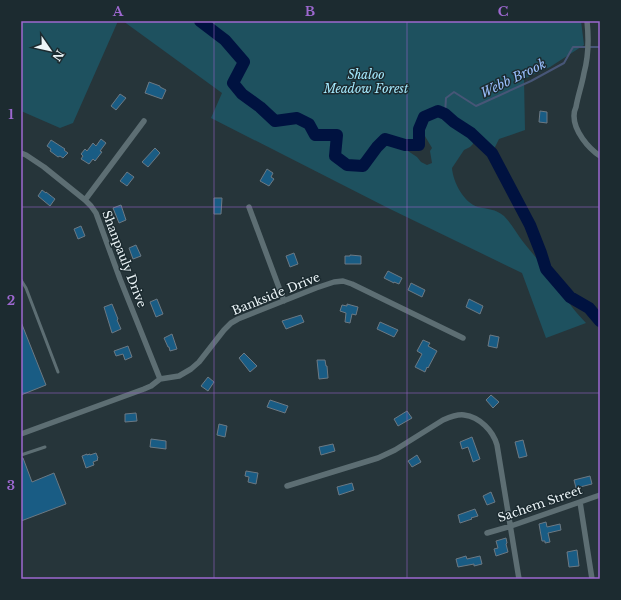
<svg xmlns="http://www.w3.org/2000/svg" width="621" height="600" viewBox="0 0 621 600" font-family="'Libre Baskerville',serif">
<rect width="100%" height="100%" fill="#26353a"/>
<path fill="#1e515f" d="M21,21h97l-45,102 -13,5 -39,-17z
M123,21h458l3,24 -34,22 -26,12 1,51 -26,9 -7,14 -21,-20 -17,-11 -9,-8 -7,-3 -14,6 -5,12v16h-14l-9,-2 21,14 4,5 6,3 5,-2 -2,-12 2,-3c-4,-8 -12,-16 -9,-26 4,-3 11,-9 17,-8 8,1 10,10 16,15 6,5 17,4 17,15l-3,3 -6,3 -12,18c1,14 12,35 26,39 9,2 18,2 26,9 8,8 13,18 20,27 8,10 17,20 25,31 9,10 15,22 23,33 4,5 9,11 14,16l-40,15 -24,-65 -134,-65 -177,-90 11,-25z"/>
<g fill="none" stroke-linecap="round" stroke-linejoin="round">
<path stroke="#475677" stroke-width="2" d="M445,114l1,-16 8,-6 22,14 55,-25 33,-18 9,-16h27"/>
<path stroke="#001240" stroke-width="12" d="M200,21l25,19 19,22 -11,21 9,11 18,13 15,14 22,-3 12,6 6,11h22l-2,21 12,9 16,1 14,-19 8,-8 20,6h14v-16l5,-12 14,-6 7,3 9,8 17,11 21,20 38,72 11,28 5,16 24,28 19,11 11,13"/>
</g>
<path fill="#195c84" stroke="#6c7983" d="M149,82l11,4v1l6,3 -4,9 -17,-6z
M120,94l6,4 -10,12 -5,-4z
M540,111l7,1v11l-8,-1z
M101,139l5,4 -6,8 2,1 -7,9 -2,-2 -4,5 -8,-5 2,-3 -2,-2 4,-5 2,2 6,-8 3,3z
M51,140l14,9 -1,1 4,3 -5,5 -3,-2 -2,1 -8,-6 1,-2 -4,-3z
M155,148l5,5 -12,14 -6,-5z
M267,169l6,4 -2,4 3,2 -5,7 -9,-5z
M127,172l7,5 -7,9 -7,-5z
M42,190l4,3v-1l9,7 -5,7 -12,-10z
M214,198h8l-1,16h-7z
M121,205l5,15 -7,3 -6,-15z
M81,226l4,10 -7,3 -4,-10z
M136,245l5,11 -8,3 -4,-11z
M294,253l4,11 -8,3 -4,-11z
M350,255l11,1v8h-16v-8h5z
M388,271l14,7 -3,6 -5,-2v1l-10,-5z
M411,283l14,7 -3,7 -14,-7z
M157,299l6,15 -7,3 -6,-15z
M469,299l14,7 -3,8 -14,-7z
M112,304l6,15 -1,1 4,9 -9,4 -8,-26z
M347,304l11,3 -2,8 -4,-1 -2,9 -5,-1 1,-9 -6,-2 2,-6 5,1z
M301,315l3,7 -18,7 -4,-8z
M21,322l25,63 -25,10z
M380,322l18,8 -4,7 -17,-8z
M172,334l5,15 -7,2 -1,-4h-1l-4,-9z
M490,335l9,2 -2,11 -9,-2z
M423,340l7,3 -2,3 9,5 -9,17 -1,-1 -2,5 -10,-5 7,-13 -5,-3z
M128,346l4,11 -7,3 -2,-6 -7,2 -2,-5z
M244,353l13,13 -7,6 -11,-14z
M317,360h8l1,6h1l1,12 -9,1z
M208,377l6,5 -6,9 -7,-5z
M491,395l8,7 -6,6 -7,-8z
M270,400l18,6 -3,7 -18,-6z
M407,411l5,7 -14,8 -4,-7z
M136,413l1,8 -12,1v-8z
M219,424l8,2 -2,11 -8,-2z
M472,437l8,22 -7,3 -5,-15 -6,2 -2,-7z
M151,439l15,2v8l-16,-2z
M523,440l4,16 -8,2 -4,-16z
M333,444l2,7 -14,4 -2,-8z
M96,453l2,5 -1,1 1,1 -5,2 1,3 -8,3 -4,-12 5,-2v1l3,-1v1z
M417,455l4,7 -9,5 -4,-6z
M21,458h2l9,24 22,-9 12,31 -45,17z
M246,471l12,2 -2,11 -8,-2 1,-5 -4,-1z
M590,476l2,8 -16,4 -2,-8z
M352,483l2,7 -15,5 -2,-8z
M491,492l4,10 -8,3 -4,-9z
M475,509l3,7 -7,2 1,1 -12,4 -2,-8z
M546,522l1,5 13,-3 1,6 -13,3 2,9 -5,1v-2h-3l-3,-17z
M506,538l1,5 -1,1 2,8 -12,4 -2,-7 4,-1 -2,-7z
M577,550l2,16 -10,1 -2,-15z
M466,556l1,3 13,-3 2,8 -8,2v-2l-16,3 -2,-8z"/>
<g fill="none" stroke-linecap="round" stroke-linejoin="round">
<path stroke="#5d6e73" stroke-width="3" d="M21,280l5,8 32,84
M21,455l24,-8"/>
<path stroke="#5d6e73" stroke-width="5.5" d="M587,21c2,19 2,34 -3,52 -2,12 -6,22 -8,34 -1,2 -2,6 -2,9 0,15 14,32 26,40
M21,153l5,2 18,12 41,33 6,6 5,7 24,66 40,100
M85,200l59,-79
M249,207l35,94
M21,434l123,-45 7,-3 9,-7 19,-3 12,-7 8,-7 25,-32 7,-7 7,-4 78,-31 18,-6 9,-1 9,3 111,54
M287,486l91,-28 17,-8 48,-30c7,-3 14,-6 21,-5 16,2 29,16 33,30l22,134
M580,502l12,77
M487,533l24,-7 89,-31"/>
</g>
<path fill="none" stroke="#9d68d0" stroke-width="1" stroke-opacity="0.55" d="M214,21v558M407,21v558M21,207h579M21,393h579"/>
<g text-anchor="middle" stroke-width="3" stroke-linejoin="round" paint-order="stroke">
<g font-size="12" font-style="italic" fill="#a5e9fd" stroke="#1c2b30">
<text x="366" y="79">Shaloo<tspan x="366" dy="14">Meadow Forest</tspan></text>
</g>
<g font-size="12" fill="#ecf5f8" stroke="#1c2b30">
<text transform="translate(124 259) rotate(69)" y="4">Shanpauly Drive</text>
<text transform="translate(276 294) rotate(-22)" y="4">Bankside Drive</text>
<text transform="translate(540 504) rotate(-19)" y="4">Sachem Street</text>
</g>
<g font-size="13" font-style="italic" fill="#9abffd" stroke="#1c2b30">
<text transform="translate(513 78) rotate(-26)" y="5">Webb Brook</text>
</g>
</g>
<rect width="621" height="600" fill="none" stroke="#1c2b30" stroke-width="44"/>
<g transform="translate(50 50) rotate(124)" stroke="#1c2b30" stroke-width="3" paint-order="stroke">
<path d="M0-3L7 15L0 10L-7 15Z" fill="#ecf5f8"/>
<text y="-6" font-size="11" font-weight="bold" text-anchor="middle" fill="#ecf5f8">N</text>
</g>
<rect x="22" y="22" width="577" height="556" fill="none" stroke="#9d68d0" stroke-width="1.5"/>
<g font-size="13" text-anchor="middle" font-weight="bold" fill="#9d68d0">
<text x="118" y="16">A</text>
<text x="310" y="16">B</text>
<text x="503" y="16">C</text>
<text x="11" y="119">1</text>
<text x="11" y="305">2</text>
<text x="11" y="490">3</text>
</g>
</svg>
